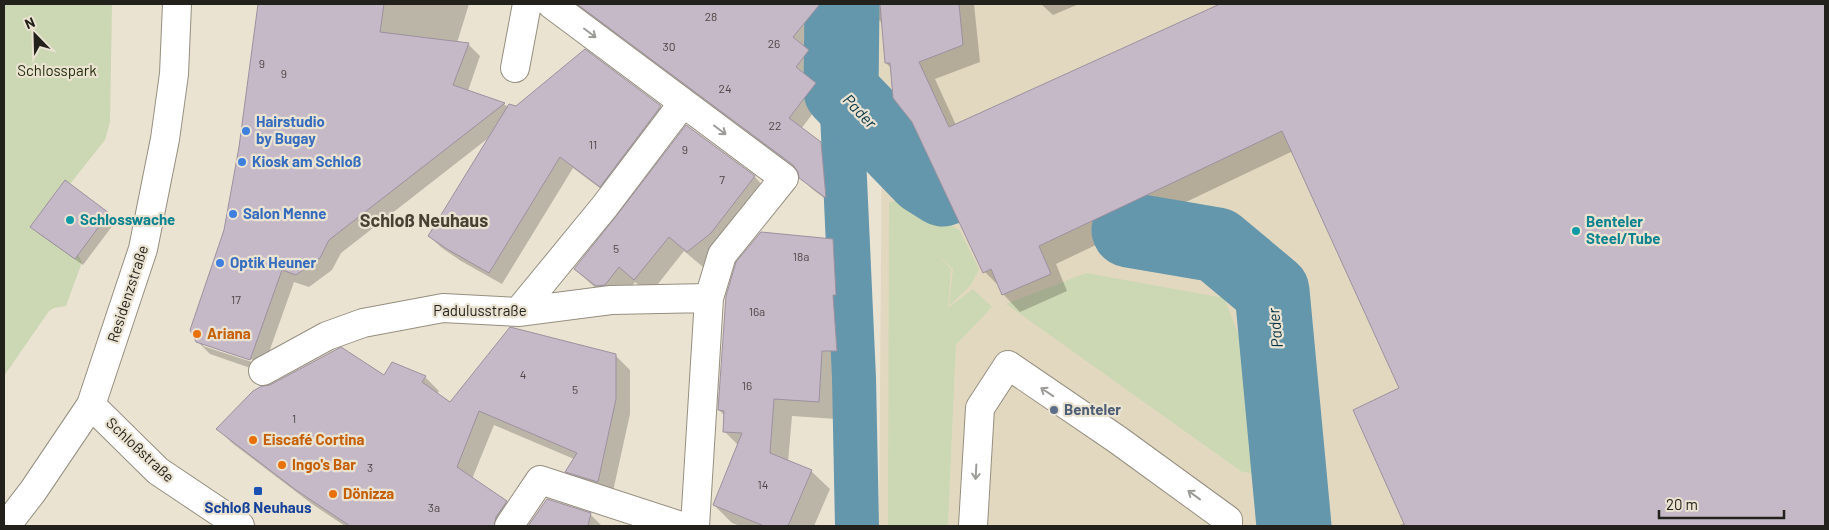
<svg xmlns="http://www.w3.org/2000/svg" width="1829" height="530" viewBox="0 0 1829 530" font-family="Barlow,sans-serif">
<rect width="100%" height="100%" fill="#eae3d2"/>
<path fill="#e2d8c0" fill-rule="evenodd" d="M872,4h953v522h-877l8,-181 36,-38 -45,2 -41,217h-27l3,-397zM1007,304l253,170 -18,-2z"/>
<path fill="#ccd7b3" d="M4,4h108l-2,118 -5,18 -35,44 -6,-3 -33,46 44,32 3,-4 4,7 -16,44 -12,2 -5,3 -45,65z
M913,199l47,32 19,38 -8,16 -22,21 4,-37 -18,-16 16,16 -3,39 25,-19 19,18 -36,38 -8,181h-60l1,-324z
M1086,273l138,25 28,70 8,106 -18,-2 -236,-168z"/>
<path fill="#0003" fill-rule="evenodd" d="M260,4h209l-12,39 11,1 12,12 -12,35 36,13 4,3 8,1 69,-57 75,56 13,12 -60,79 -40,-30 -71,116 -41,-23 -19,-13 -13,-12 62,-100 -150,117 -9,17 -23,17 -15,-5 -32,90 -52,-18 -13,-13 29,-111 25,-157zM203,343l53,18 -1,2 -52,-17z
M575,4h238l11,11 -7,18 -12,15 15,14 -13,16 19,18 -25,33 19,14 12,12 4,52 -24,-18 -12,-12 -1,-5z
M878,4h96l6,58 -45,17 21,46 267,-121h602v522h-427l6,-3 -4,-134 -107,-238 -237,113 11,27 -47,21 -17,-18 -3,-7 -15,-15 -94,-204 -5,-5 -3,-39 -4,-4z
M1041,4h38l-26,11z
M754,176l15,16 -43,56 -23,19 -19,-16 -34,43 -15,-12 -15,18 -8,1 -21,-17 -16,-15z
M65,182l44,32 7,7 -33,44 -44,-31 -7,-7z
M832,240l19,18 3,55h-3l4,56h-15l-4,50 -44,-3 -4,46 23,9 19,18 -16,37h-74l-8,-3 -18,-18 24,-60 -14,-14 1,-15 -6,-6z
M615,355l15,15v44l-18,82 -32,-10 -14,-15 8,-12 -80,-34 -22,54 34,23 14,14 -6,10h-169l-33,-22 -80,-61 -14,-14 166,-52h41l14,14 -2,3 13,10z
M547,500l43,14 12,12h-73z"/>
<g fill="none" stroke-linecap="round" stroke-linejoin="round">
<path stroke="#6496ac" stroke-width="44" d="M841,91l13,287 3,148"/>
<path stroke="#6496ac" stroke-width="75" d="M842,4l-1,87 83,86 19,12
M1129,230l88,15 55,46 22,235"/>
</g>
<path fill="#c5b9c7" stroke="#9c919e" d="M258,4h126l-4,28 89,11 -16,42 52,18 -176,137 -9,18 -24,17 -14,-5 -32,90 -54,-18 -6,-12 34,-100 15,-83z
M577,4h243l-27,33 16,13 -13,17 20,16 -27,35 32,24 5,56 -27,-20 -1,-6 -5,-7z
M880,4h79l4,41 -44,17 30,65 271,-123h605v522h-420l-52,-116 46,-22 -117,-257 -243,115 12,28 -49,21 -11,-26 -8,4 -71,-151 -19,-24 -3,-35h-5z
M585,49l76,57 -61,81 -40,-30 -71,116 -42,-24 -19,-13 81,-132 7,2z
M686,125l69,51 -44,57 -24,19 -18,-15 -35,43 -15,-13 -14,18 -9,1 -22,-17 43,-54z
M65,180l44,33 -34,46 -45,-32z
M761,232l72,7 3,56h-3l4,56h-15l-3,51 -45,-3 -4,54 42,17 -24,56h-24l-51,-21 29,-72 -19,-1 1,-21 -6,-1 8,-114 10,-34z
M510,327l106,27v45l-18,83 -33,-10 12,-19 -98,-42 -22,56 50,34 -11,16 -2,9h-144l-54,-36 -80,-61 37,-38 9,-5 8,-1 71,-38 43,28 8,-13 34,14 -4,6 28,20z
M547,499l44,14 -3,13h-60z"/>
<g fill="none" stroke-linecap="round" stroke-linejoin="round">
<defs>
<path id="minor" d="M551,4l233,174 -62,77 -13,43 -14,228
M515,68l12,-64
M518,312l87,-106 78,-103
M263,371l64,-35 36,-13 80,-15 75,4 93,-12 98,-2
M91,405l67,66 82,55
M509,526l31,-46 141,46
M973,526l7,-118 28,-43 110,75 110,80v6"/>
<path id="major" d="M6,526l27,-35 58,-86 52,-156 22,-110 9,-65 3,-70"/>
</defs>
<use href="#minor" stroke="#968f80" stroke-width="30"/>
<use href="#major" stroke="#968f80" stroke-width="30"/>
<use href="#minor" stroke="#fff" stroke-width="28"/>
<use href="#major" stroke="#fff" stroke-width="28"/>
</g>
<defs><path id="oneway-shaft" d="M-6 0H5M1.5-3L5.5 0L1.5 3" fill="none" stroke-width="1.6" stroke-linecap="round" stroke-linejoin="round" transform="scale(1.25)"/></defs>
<g stroke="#9c9b98">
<use href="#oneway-shaft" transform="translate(590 33) rotate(37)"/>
<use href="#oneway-shaft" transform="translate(720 130) rotate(37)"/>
<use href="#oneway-shaft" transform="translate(1047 392) rotate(-146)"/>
<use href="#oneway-shaft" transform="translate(976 472) rotate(93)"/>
<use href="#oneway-shaft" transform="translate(1194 495) rotate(-144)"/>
</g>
<g fill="#3f7fe0" stroke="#eae3d2" stroke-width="2">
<circle cx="246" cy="131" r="5"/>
<circle cx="242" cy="162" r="5"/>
<circle cx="233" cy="214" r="5"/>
<circle cx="220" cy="263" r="5"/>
</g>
<g fill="#0f9aa8" stroke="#eae3d2" stroke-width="2">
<circle cx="70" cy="220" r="5"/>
<circle cx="1576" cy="231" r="5"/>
</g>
<g fill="#e8710a" stroke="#eae3d2" stroke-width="2">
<circle cx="197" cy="334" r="5"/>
<circle cx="253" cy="440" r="5"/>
<circle cx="282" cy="465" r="5"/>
<circle cx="333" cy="494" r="5"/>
</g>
<circle fill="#5c6f8a" stroke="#eae3d2" stroke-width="2" cx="1054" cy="410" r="5"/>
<rect fill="#1a4fb4" stroke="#eae3d2" stroke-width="2" x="253" y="486" width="10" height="10" rx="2.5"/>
<g text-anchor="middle" stroke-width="4.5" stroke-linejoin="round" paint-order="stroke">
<g font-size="12" fill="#4c4746">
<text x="711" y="21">28</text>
<text x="774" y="48">26</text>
<text x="669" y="51">30</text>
<text x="262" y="68">9</text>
<text x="284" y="78">9</text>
<text x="725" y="93">24</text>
<text x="775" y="130">22</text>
<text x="593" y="149">11</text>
<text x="685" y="154">9</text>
<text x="722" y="184">7</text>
<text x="616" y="253">5</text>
<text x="801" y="261">18a</text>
<text x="236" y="304">17</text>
<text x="757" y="316">16a</text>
<text x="523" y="379">4</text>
<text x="747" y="390">16</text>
<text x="575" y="394">5</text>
<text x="294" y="423">1</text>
<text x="370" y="472">3</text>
<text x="763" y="489">14</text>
<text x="434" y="512">3a</text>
</g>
<g font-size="15" fill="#252e0b" stroke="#eae3d2">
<text x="57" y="76">Schlosspark</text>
</g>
<g font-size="15" font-weight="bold" fill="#366cbe" stroke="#eae3d2" text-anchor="start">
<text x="256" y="127">Hairstudio<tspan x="256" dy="17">by Bugay</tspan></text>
<text x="252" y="167">Kiosk am Schloß</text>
<text x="243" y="219">Salon Menne</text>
<text x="230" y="268">Optik Heuner</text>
</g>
<g font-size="15" font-weight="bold" fill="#0d838f" stroke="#eae3d2" text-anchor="start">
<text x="80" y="225">Schlosswache</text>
<text x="1586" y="227">Benteler<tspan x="1586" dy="17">Steel/Tube</tspan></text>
</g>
<g font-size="15" fill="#23211b" stroke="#eae3d2">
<text transform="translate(128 294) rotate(-72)" y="5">Residenzstraße</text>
<text x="480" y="316">Padulusstraße</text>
<text transform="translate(140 450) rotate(43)" y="5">Schloßstraße</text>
</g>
<g font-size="15" font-weight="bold" fill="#c56008" stroke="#eae3d2" text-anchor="start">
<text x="207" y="339">Ariana</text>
<text x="263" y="445">Eiscafé Cortina</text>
<text x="292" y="470">Ingo's Bar</text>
<text x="343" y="499">Dönizza</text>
</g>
<g font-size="15" font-weight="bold" fill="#4e5e75" stroke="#eae3d2" text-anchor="start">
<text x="1064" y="415">Benteler</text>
</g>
<g font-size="15" font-weight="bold" fill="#164399" stroke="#eae3d2">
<text x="258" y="513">Schloß Neuhaus</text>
</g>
<g font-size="16" font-style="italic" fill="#043344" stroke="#eae3d2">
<text transform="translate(860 111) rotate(46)" y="6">Pader</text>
<text transform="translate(1275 328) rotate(-96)" y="6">Pader</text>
</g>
<g font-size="18" font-weight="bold" fill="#474133" stroke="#eae3d2">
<text x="424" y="227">Schloß Neuhaus</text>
</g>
</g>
<rect width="1829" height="530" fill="none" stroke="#23211b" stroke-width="10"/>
<g transform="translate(35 35) rotate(337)" stroke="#eae3d2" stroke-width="4" paint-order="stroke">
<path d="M0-4L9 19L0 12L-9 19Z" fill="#23211b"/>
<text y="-8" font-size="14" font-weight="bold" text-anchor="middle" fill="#23211b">N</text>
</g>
<path d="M1659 510v8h125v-8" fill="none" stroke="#23211b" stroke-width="2.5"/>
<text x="1666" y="510" font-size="15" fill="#23211b" stroke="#eae3d2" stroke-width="4" paint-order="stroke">20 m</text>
</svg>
